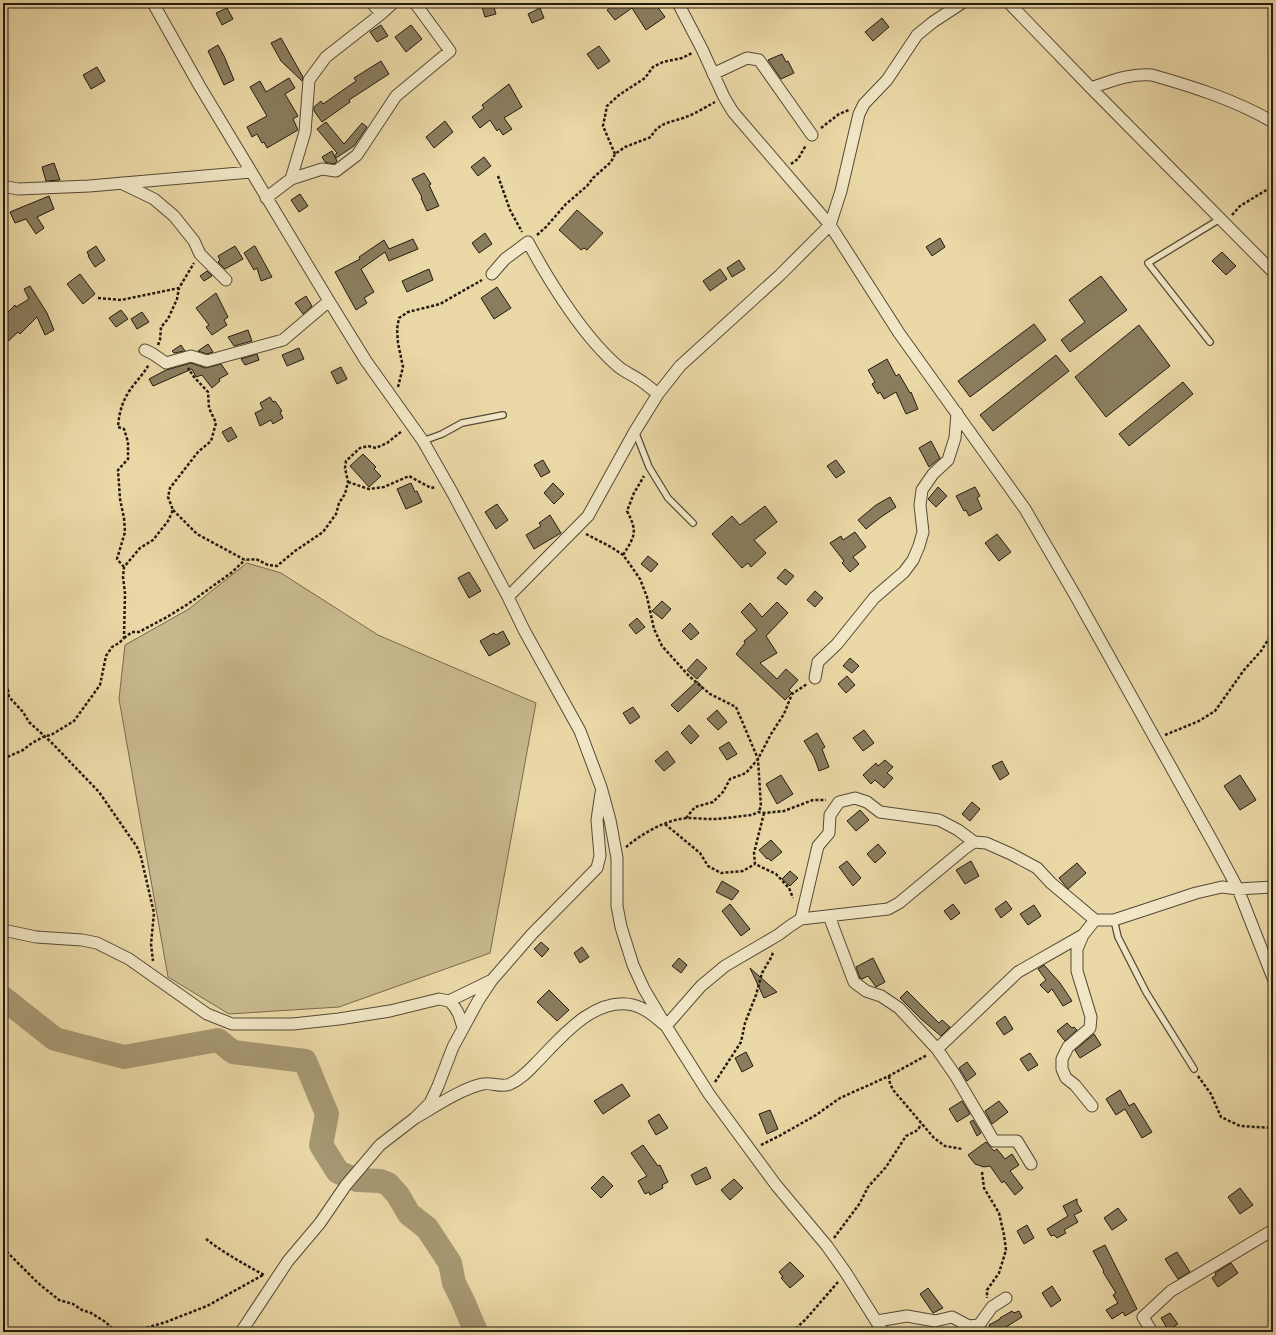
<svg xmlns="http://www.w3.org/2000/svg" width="1276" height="1335" viewBox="0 0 1276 1335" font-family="Vollkorn,serif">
<rect width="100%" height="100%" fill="#ead8a6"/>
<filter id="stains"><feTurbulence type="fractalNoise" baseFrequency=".005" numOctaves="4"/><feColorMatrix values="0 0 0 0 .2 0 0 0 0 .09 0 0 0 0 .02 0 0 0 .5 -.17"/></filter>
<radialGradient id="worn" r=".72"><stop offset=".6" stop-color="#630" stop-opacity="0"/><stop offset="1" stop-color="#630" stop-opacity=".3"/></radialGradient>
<path fill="#c8b88d" stroke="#766a4f" d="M247,563l34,10 97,62 158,68 -46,250 -151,54 -110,7 -61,-37 -49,-278 6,-54 64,-36z"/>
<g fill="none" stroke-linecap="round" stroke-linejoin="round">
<path stroke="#a69873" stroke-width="24" d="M3,998l52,41 69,18 94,-17 15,12 72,9 22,53 -6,31 17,27 19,8 23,1 8,3 10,11 11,19 18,14 23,35 4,20 9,18 13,31"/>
</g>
<path fill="#8a7d5e" stroke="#231b11" d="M616,3h35l3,5 3,-2 8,11 -19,13 -14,-22 -17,12 -8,-10z
M493,4l3,10 -11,3 -3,-10z
M227,8l6,11 -11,6 -6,-12z
M540,8l4,10 -12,5 -4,-9z
M882,18l7,9 -16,14 -8,-9z
M381,25l7,11 -11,6 -7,-10z
M411,25l11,14 -16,13 -11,-15z
M281,38l22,39 -1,4 -21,-20 -10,-18z
M218,45l6,11 10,24 -10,5 -16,-34z
M599,46l11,15 -12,8 -11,-15z
M782,54l4,8 2,-1 6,12 -13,6 -13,-19z
M381,61l8,13 -40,26 1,2 -28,20 -8,-11v-4l7,-6 2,3 33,-23 -2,-3z
M97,67l8,14 -14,8 -8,-14z
M289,78l6,10 -10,6 13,22 -5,3 5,11 -31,18 -3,-6 -2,1 -5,-9 -5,3 -5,-10 20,-11 -17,-29 10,-6 6,11z
M509,84l13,23 -18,11 8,11 -9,6 -4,-6 -2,2 -7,-11 -10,8 -8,-11 12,-9 -2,-3z
M445,121l8,11 -19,16 -8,-11z
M326,122l18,22 18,-21 5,4 -13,19 -18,12 -2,-2 3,-3 -20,-24z
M332,151l5,10 -3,3 -9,-2 -3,-5z
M484,157l7,9 -13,10 -7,-9z
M54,163l6,17 -14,1 -4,-14z
M424,173l7,11 -2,1 10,21 -12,5 -6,-13 1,-1 -10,-18z
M300,194l8,12 -9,6 -8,-12z
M49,196l5,13 -17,8 7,11 -8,6 -10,-15 -11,4 -5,-11z
M577,210l26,23 -16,17 -3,-2 -3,2 -22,-20z
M485,233l7,11 -13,9 -7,-10z
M940,238l5,9 -13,9 -6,-9z
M413,239l5,10 -29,12 -4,-9 -24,17 13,23 -10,6 3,5 -11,7 -21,-38 25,-13 -1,-2 25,-17 5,9z
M96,246l9,14 -10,7 -7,-11h1l-2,-4z
M235,246l8,13 -18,10 -7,-7 2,-2 -2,-4z
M254,246h1l17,31 -11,4 -4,-13 -3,2 -10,-17z
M1222,252l14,14 -10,9 -14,-14z
M739,260l6,9 -13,8 -5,-9z
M429,269l4,11 -26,12 -5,-11z
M720,269l7,10 -17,12 -7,-10z
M207,271l5,5 -8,5 -4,-5z
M80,274l15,20 -12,10 -16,-20z
M1101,276l26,34 -57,42 -9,-12 24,-18 -16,-22z
M30,286l17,27 7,17 -9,5 -8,-18 -17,17 -2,-2 -15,14v-29l12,-12 1,2 13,-8 -5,-10z
M497,287l14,21 -17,11 -13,-21z
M216,293l12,24 -4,3 3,5 -15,10 -6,-8 3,-2 -13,-17z
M306,296l6,10 -9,8 -8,-11z
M121,310l7,9 -12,8 -7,-9z
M142,312l7,10 -12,7 -6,-10z
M1034,324l12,16 -76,57 -12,-16z
M1139,325l31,41 -64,51 -31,-40z
M248,330l4,11 -18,5 -6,-9z
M208,344l5,8 -6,2 -9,-3z
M181,345l4,6 -11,2 -2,-2z
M299,348l5,11 -17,7 -5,-11z
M257,354l2,6 -14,5 -4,-6z
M1056,355l13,16 -76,60 -13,-16z
M887,359l9,17 3,-2 11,19 1,-1 7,17 -12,5 -10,-22 -12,7 -4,-7 -2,2 -6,-10 3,-2 -7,-12z
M191,363l14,5 16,-4 7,10 -9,5 1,2 -8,7 -10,-13 -6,2 -4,-8 -39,17 -4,-7 17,-9z
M341,367l6,12 -10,5 -6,-12z
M1183,382l10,12 -64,52 -10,-12z
M270,397l3,5 2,-1 7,10 -2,1 3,6 -10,6 -2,-4 -11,6 -5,-13 8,-4 -3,-6z
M231,427l6,10 -9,5 -6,-10z
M931,441l9,17 -11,9 -10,-19z
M363,454l13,13 -2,2 7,7 -12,11 -19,-21z
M543,460l7,12 -9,5 -7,-12z
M836,460l9,12 -9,6 -9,-12z
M411,483l4,9 2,-1 5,11 -16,7 -9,-20z
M553,483l11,11 -10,10 -10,-11z
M938,487l9,9 -11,11 -8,-8z
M975,487l5,9 -3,2 5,11 -13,7 -3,-6 -2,1 -8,-15z
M890,497l6,10 -15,10 -15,12 -8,-9 18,-15z
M497,504l11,16 -12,9 -11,-17z
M765,506l12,16 -23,18 12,13 -15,14 -3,-4 -6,5 -30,-34 20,-18 8,9z
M550,515l11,18 -27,16 -8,-14 15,-9 -2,-3z
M855,532l11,15 -13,10 6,7 -9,8 -8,-9 2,-2 -14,-18 11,-7 2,4z
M997,534l14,18 -12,9 -14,-18z
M648,556l10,8 -7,8 -10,-8z
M785,569l9,7 -8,9 -9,-7z
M469,572l12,19 -12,7 -11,-20z
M815,591l8,7 -8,9 -8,-7z
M662,601l9,8 -9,10 -10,-8z
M777,602l11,11 -22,23 11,17 -17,10 17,16 9,-10 12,11 -9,10 3,3 -7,7 -49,-46 9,-11 -1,-2 13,-11 -16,-18 9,-9 12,14z
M637,618l8,9 -9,7 -7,-9z
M690,623l9,10 -8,7 -9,-9z
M503,631l7,13 -21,12 -9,-15 14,-8 2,2z
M850,658l9,8 -7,7 -9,-7z
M697,659l10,9 -10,11 -10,-9z
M847,676l8,9 -9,8 -8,-9z
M697,681l6,7 -25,24 -7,-7z
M633,707l7,10 -10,7 -7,-11z
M717,710l10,12 -9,8 -11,-11z
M689,725l10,11 -8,8 -10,-11z
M864,730l10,13 -11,8 -10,-13z
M817,733l8,14 -3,2 7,18 -10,4 -5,-14 -10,-16z
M729,742l8,12 -10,6 -8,-12z
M667,751l8,11 -11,9 -9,-10z
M885,760l8,7 -6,6 6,5 -9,10 -9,-8 -4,4 -8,-9 13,-12 2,3z
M1002,761l7,13 -9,6 -8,-14z
M781,775l12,19 -16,10 -11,-20z
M1240,775l16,25 -16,10 -16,-24z
M972,802l8,7 -10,12 -8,-7z
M860,810l9,10 -13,11 -9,-10z
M771,840l11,12 -11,9 -3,-3 -1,1 -8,-9z
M878,844l8,9 -11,10 -8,-9z
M847,861l14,17 -8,8 -14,-19z
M971,861l8,15 -14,8 -9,-14z
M1077,863l9,10 -18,16 -9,-11z
M790,871l8,7 -8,8 -8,-7z
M722,881l17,10 -7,9 -16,-8z
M1006,901l6,8 -11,9 -6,-9z
M730,904l20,25 -9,7 -19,-25z
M953,904l7,9 -9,7 -7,-9z
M1034,905l7,11 -13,9 -8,-11z
M541,942l8,7 -7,8 -8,-8z
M582,947l7,10 -9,6 -6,-10z
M679,958l8,7 -6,8 -9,-7z
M873,958l12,24 -9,5 -8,-11 -6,3 -2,-1 -4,-11z
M1044,965l16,18 12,18 -9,5 -11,-17 -4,4 -8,-8 6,-5 -8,-11z
M750,968l27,24 -13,6z
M549,990l20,20 -12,11 -20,-19z
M907,991l32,32 3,-3 8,7 -9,9 -20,-17 -21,-21z
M1005,1016l8,13 -9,6 -8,-12z
M1067,1023l5,5 2,-1 3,3 -12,11 -8,-10z
M1094,1034l7,11 -21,13 -5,-8z
M746,1052l7,14 -11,6 -7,-14z
M1030,1053l8,12 -10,6 -8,-12z
M967,1062l9,12 -9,7 -8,-13z
M622,1084l8,12 -27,18 -9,-13z
M1120,1090l9,16 5,-3 18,29 -10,6 -17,-29 -9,6 -10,-16z
M962,1101l8,13 -13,8 -8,-13z
M999,1101l9,11 -16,12 -7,-13z
M770,1110l8,19 -11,5 -8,-20z
M659,1114l9,14 -12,7 -8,-14z
M973,1120l8,13 -4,3 -7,-14z
M986,1142l8,9 3,-2 8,10 7,-5 7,11 -9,6 13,17 -8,7 -11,-14 -2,2 -12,-17 -6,1 -9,-3 -7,-9z
M643,1145l15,21 2,-1 8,17 -6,3 1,3 -13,7 -1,-3 -4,2 -7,-13 9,-5 -16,-23z
M706,1167l5,11 -15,7 -5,-10z
M603,1176l10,10 -12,12 -10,-10z
M734,1179l9,9 -13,12 -9,-10z
M1240,1188l13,17 -13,9 -12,-17z
M1077,1199v4l5,8 -8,4 4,7 -14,8 2,3 -9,5 -3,-3 -3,1 -4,-7 21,-13 -5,-10z
M1118,1208l9,12 -15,10 -8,-12z
M1027,1225l7,13 -10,6 -7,-13z
M1105,1245l32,64 -12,7 -2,-4 -11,7 -6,-9 12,-7 -5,-8 3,-2 -13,-21 1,-1 -11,-20z
M1177,1252l13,20 -12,7 -13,-20z
M790,1262l14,14 -14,12 -9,-10 2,-1 -4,-5z
M1231,1263l7,10 -20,14 -6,-9 4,-3 -1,-2z
M1052,1286l9,14 -10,7 -9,-14z
M928,1288l15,20 -10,5 -13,-19z
M1012,1311l2,2 5,-2 3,6 -24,15h-5l-4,-7 11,-6v-1z
M1170,1313l8,11 -10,6 -7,-12z"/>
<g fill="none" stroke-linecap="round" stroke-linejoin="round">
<defs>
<path id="service" d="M1210,342l-62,-79 72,-44
M635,431l14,36 19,31 25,25
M423,441l19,-7 20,-11 41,-8
M1114,920l4,17 28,55 48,77"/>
<path id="minor" d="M153,3l46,82 130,216 37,60 57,80 29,51 56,105 16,33 56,101 21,56 9,33 7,38v48l4,21 12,38 11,24 22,37 43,68 67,91 51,61 19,27 37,59
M372,3l9,11
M678,3l24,46 22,48 9,15 97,113 69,108 126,176 50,86 140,251 23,43 35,89
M1009,3l82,85 182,184
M713,74l34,-16 12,2 53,75
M1091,88c20,-7 39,-15 61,-13 42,12 83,25 121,47
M291,179l14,-47 4,-52 17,-23 55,-43 12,-11
M121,183l33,16 20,17 20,25 6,13 26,26
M3,186l15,3 71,-3 162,-14
M266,198l25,-19 31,-10 14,2 21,-16 39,-59 54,-45 -35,-48
M492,274l13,-15 23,-17c22,41 57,97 92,126 7,5 16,9 24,15 4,3 9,7 14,11
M145,350l8,4 13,9 25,-7 16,5 76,-21 46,-39
M508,597l80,-81 47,-85 23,-37 22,-28 100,-91 50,-50 11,-34 18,-77 5,-10 23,-24 30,-45 16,-13 29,-19
M815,678l3,-16 19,-18 37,-46 30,-26 9,-12 6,-14 4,-14 -3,-27 2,-15 11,-16 15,-14 7,-22 2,-25
M829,916l25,66 12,9 15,5 18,12 38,41 81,-77 65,-37 12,-15
M801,919l17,-73 11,-13 1,-18 9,-13 16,-4 12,4 13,10 59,8 19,10 16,12
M3,930l33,7 46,3 15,3 32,16 78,55 25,10h61l46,-5 51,-8 49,-12 10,2 43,-21
M1083,935l-6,14v22l14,46 -1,11 -22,19 -6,12v10l4,9 9,7 17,21
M449,1001c9,8 11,16 14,27
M937,1049l18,26 39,66h23l14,23
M415,1118c18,-10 47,-30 68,-34 8,-2 19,4 27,0 12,-5 21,-16 30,-25 23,-24 56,-63 93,-54 13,3 23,13 33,21l35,-40 24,-20 53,-31 12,-9 11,-7 87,-10 11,-6 65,-54 10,-7 12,1 25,11 26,14 14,15 44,37h19l82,-27 26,-6 16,2 35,-2
M877,1321l30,-5 28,5 17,-4 17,9 10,-1 13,-18 14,-9
M241,1332l47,-71 32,-38 26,-38 34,-40 35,-27 15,-15 8,-17 15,-39 25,-46 14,-21 40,-46 65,-66 3,-12 -3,-36 4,-27
M1152,1332l-9,-15 28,-26 102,-61"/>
</defs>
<use href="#service" stroke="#554a36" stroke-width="8"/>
<use href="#minor" stroke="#554a36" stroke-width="13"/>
<path stroke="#231b11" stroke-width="2.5" stroke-dasharray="3 2" stroke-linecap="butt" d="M821,128l18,-14 10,-4
M615,154l-12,-28 4,-20 12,-11 26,-17 8,-11 10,-5 19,-4 10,-5
M791,164l7,-5 8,-14
M498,176l12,34 12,22
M1232,215l8,-9 33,-20
M537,235l9,-8 20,-23 21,-18 6,-8 18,-16 4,-8 10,-7 26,-10c7,-15 22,-15 35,-20 10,-4 20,-10 29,-15
M98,298l23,2 58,-12
M158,345l2,-5 1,-13 7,-8 9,-20 2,-11 15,-25
M398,387l5,-20 -5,-24 -1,-14 2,-11 9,-6 32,-8 42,-24
M348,482l21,7 15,-2 25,-11 22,12 5,-1
M173,510l24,24 48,26 11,-1 12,6 9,1 18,-15 28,-19 13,-18 3,-11 6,-9 3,-12 -3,-14 1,-7 14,-13 8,-2 8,2 11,-5 15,-12
M586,534l25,13 12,8 6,8 11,16 7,18 7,32 8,17 27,30 21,18 26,13 22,52 3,48 -3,5
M623,555c12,-19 15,-23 4,-44l7,-18 10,-17
M124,567l-7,-8 8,-27 -1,-14 -4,-19 -2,-29 10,-11v-17l-4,-13 -6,-2c1,-14 4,-25 12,-37 6,-9 14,-16 19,-26
M124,638l8,-6h7l28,-15 21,-13 43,-31 14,-13
M3,687l5,3 1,7 14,15 6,10 22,20 48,50 38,55 4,10 13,56 -3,31 2,17
M1165,735l34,-14 16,-10 29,-41 17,-19 12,-19
M3,759l20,-9 9,-7 13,-7 6,-1 23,-14 26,-36 6,-29 6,-9 7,-4 5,-5 1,-45 -2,-16 1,-10 16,-19 13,-8 15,-19 5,-11 -5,-13 2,-9 28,-36 13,-11 5,-18 -7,-15 -1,-16 -14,-15 -6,-9
M764,813l-10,40 1,11 21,10 13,14 4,10
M686,818l9,-11 18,-5 10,-10 7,-13 16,-6 12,-14 13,-25 13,-20 8,-20 15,-10
M665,824l35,29 8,13 13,7 22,-2 12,-7
M626,847c17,-14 39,-27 61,-29 8,0 17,1 25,1 13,0 27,-3 40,-4l6,-3 6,1 20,-2 29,-11h13
M889,1076l1,8 4,7 40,47 11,8 17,3
M1198,1076l13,18 10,23 19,9 33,2
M715,1082l26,-40 4,-19 11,-28 6,-22 10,-17 1,-5
M761,1145l20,-10 35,-20 24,-17 49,-22 38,-21
M982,1172l2,16 15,25 5,22 2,15 -7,23 -12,17v8
M834,1238l26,-35 8,-16 18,-20 20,-31 12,-6 3,-6
M206,1239c18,14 38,25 58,36
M3,1248l35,35 21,17 14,4 9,6 9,3 13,8 13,11
M132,1332l34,-10 41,-16 56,-31
M792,1332l14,-13 32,-37"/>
<use href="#service" stroke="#f1e6c5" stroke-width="5.5"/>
<use href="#minor" stroke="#f1e6c5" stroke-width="11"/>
</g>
<rect width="1276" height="1335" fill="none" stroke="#ead8a6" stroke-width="16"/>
<rect x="4" y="4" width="1268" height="1327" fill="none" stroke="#231b11" stroke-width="2"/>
<rect x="8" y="8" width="1260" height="1319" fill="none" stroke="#231b11"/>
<rect width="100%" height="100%" filter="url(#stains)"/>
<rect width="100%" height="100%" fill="url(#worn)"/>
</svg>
